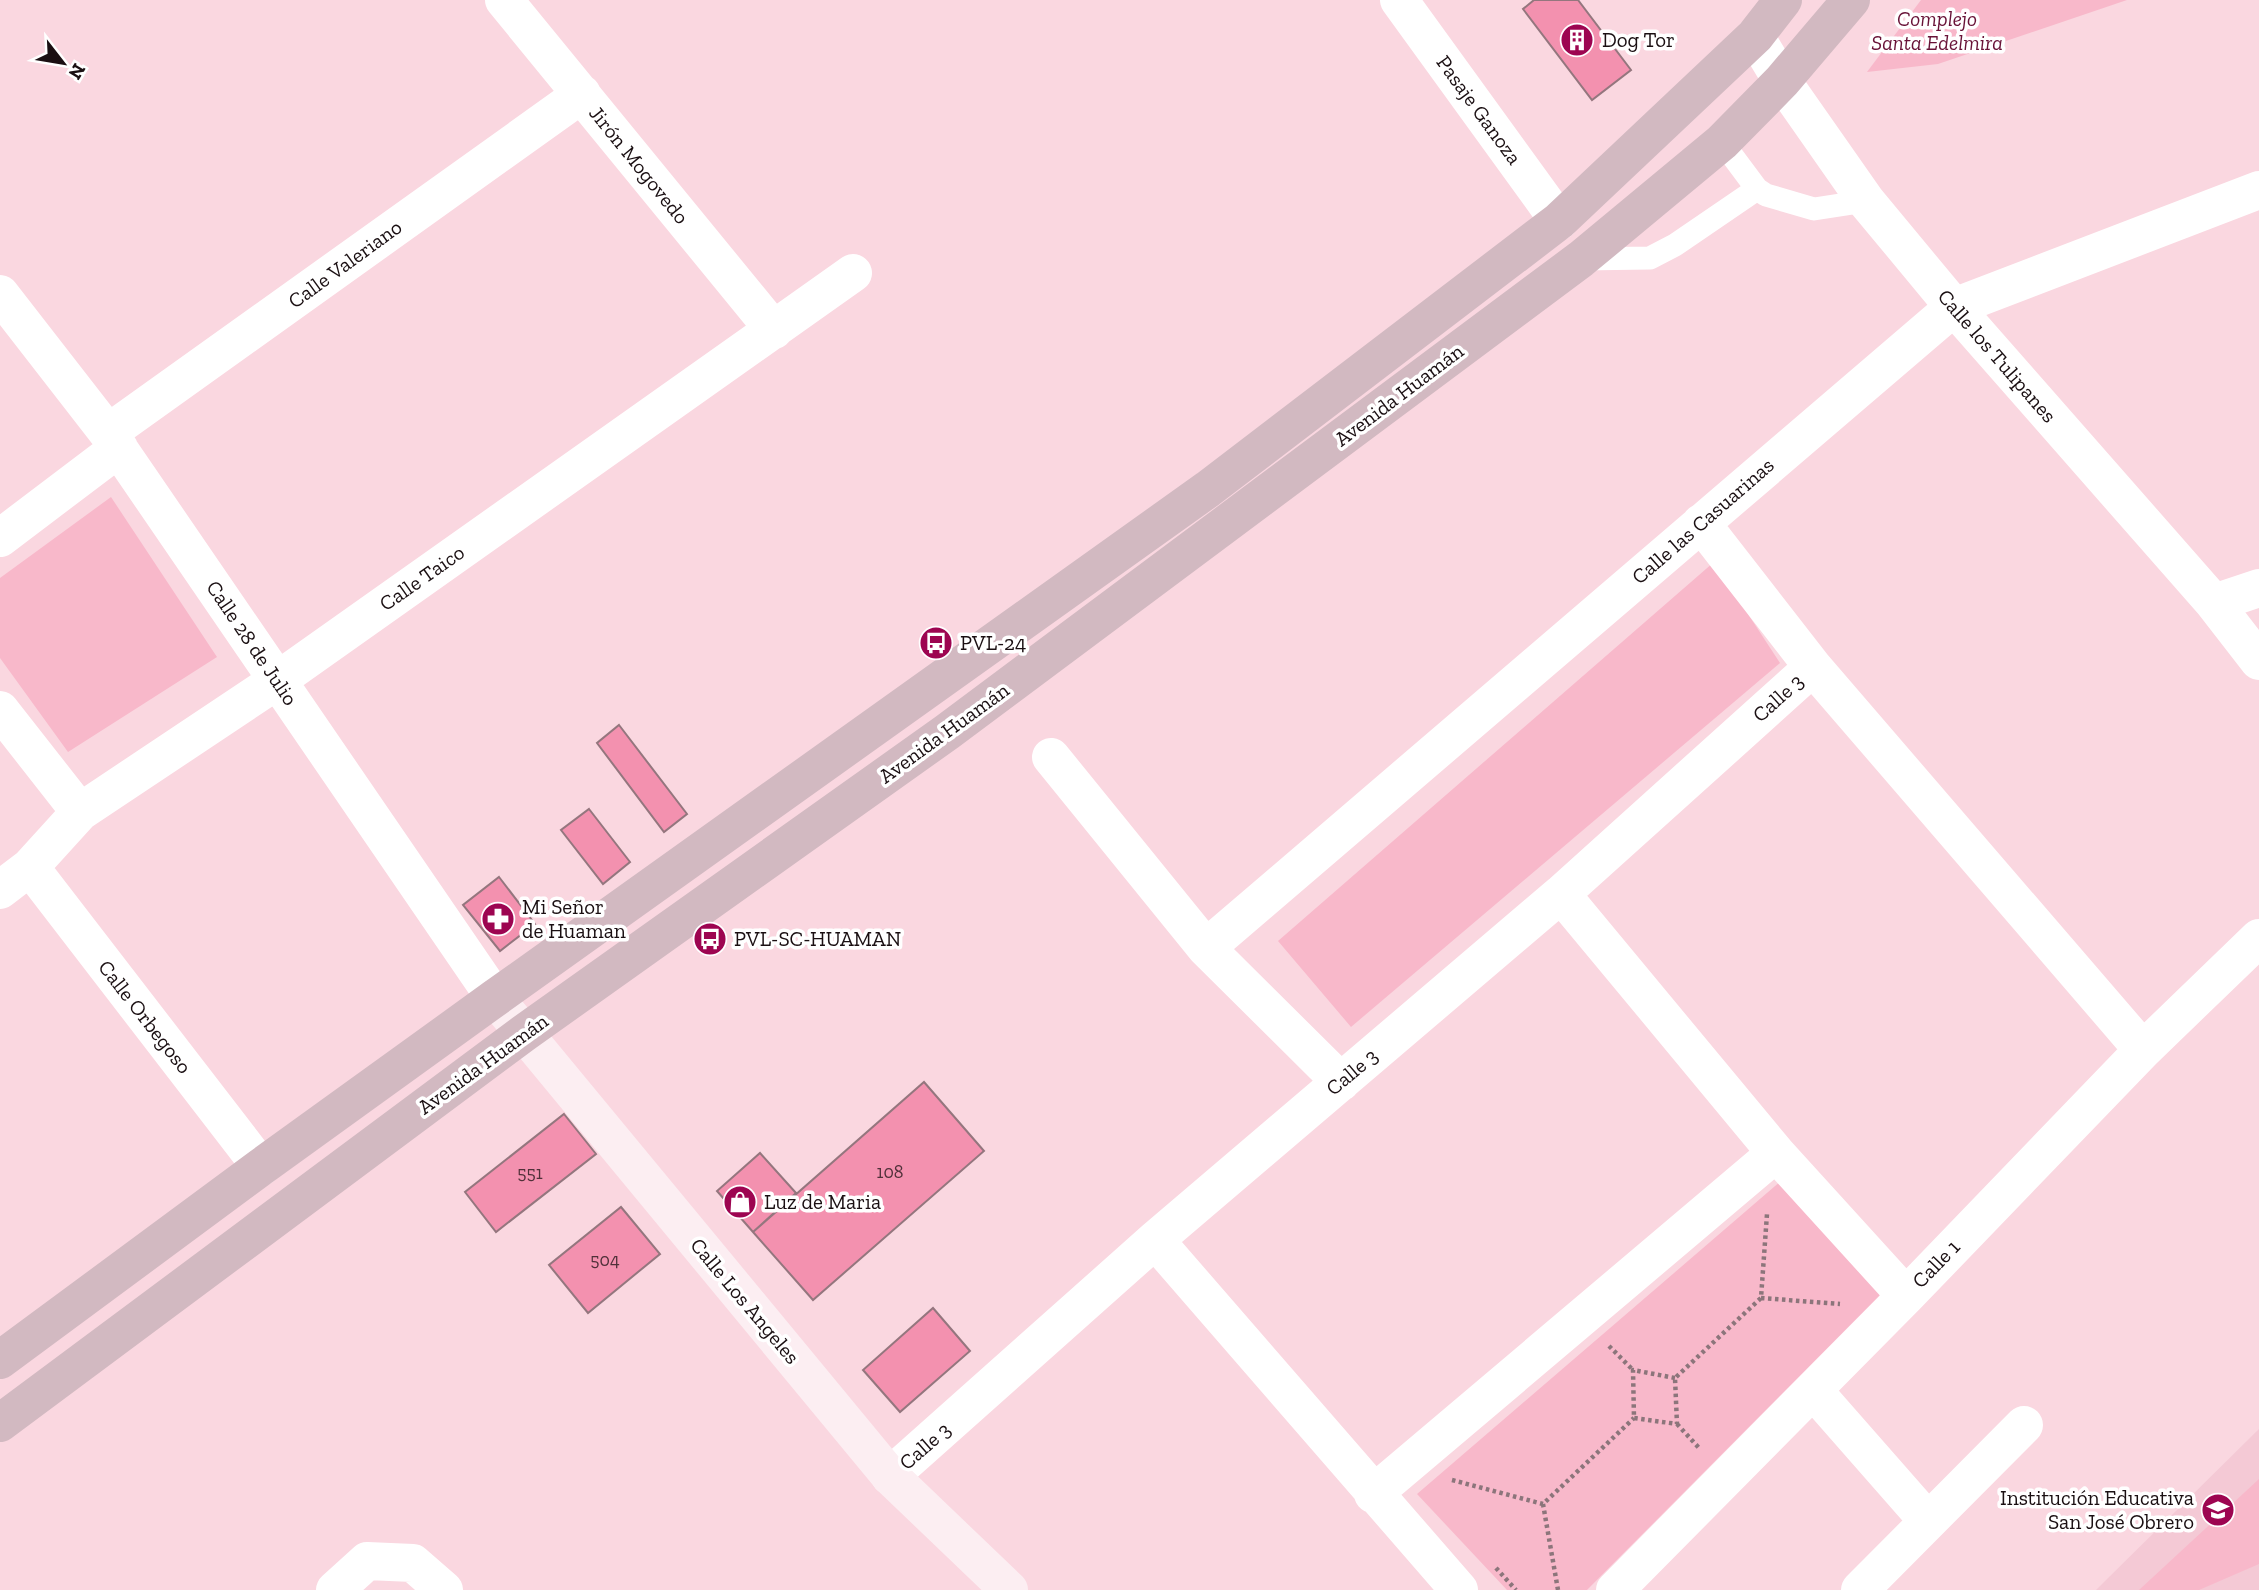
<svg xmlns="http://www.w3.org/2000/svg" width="2259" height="1590" viewBox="0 0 2259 1590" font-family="'Zilla Slab',serif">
<rect width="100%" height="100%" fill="#fad7e0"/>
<path fill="#f4c9d5" d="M2259,1429v161h-163z"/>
<path fill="#f8b8ca" d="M1921,0h206l-189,64 -71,8z
M111,497l106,160 -149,95 -68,-94v-80z
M1714,562l66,101 -429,364 -73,-86z
M1781,1181l100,113 -294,296h-80l-90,-96z
M2259,1479v85l-60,26h-60z"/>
<path fill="#f391af" stroke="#94767e" stroke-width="2" d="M1534,0h44l53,70 -39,30 -69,-91z
M619,725l68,89 -23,18 -67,-89z
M589,809l41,53 -27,22 -42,-54z
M499,877l36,47 -35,27 -37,-46z
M924,1082l60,69 -171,149 -60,-68z
M564,1114l32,40 -100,78 -31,-40z
M760,1153l36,40 -43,39 -36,-41z
M621,1207l39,47 -72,59 -39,-48z
M933,1308l37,43 -70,61 -37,-42z"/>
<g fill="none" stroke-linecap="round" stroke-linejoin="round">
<path stroke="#8c757b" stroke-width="4.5" stroke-dasharray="3.5 3.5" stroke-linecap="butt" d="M1761,1298l79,6
M1609,1346l24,24
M1675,1378l-42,-8 1,48 43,6 -2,-46 86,-80 6,-84
M1677,1424l23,25
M1452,1480l91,24
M1496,1568l20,22
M1558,1590l-15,-86 91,-86"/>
<path stroke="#fff" stroke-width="23" d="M1722,142l35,47
M1581,259l69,-1 25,-13 82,-56 9,6 48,14 52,-8"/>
<path stroke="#fff" stroke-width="38" d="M504,0l270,330
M1399,0l160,221
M1755,36l27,45 84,120 88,106 260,296 45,58
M0,294l108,139 387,565
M108,433l474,-339
M1701,523l112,144 330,383
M0,538l119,-90
M2214,603l45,-15
M0,710l80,102
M1051,757l155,191 135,134
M30,867l231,300
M0,890l30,-23 50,-55 198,-132 575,-407
M1561,894l215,259 130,143
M1206,948l748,-641 305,-117
M1155,1240l304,350
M1813,1390l115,131
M890,1476l265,-236 406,-346 252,-227
M1373,1494l403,-341
M335,1590l32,-29 46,2 31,27
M1615,1590l291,-294 237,-246 116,-112
M1860,1590l164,-165"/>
<path stroke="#fceef2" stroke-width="38" d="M495,998l395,478 119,114"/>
<path stroke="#d2b9c1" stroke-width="38" d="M0,1360l261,-193 234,-169 713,-509 351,-268 196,-185 28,-36
M0,1423l524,-390 423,-301 634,-473 141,-117 60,-61 69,-81"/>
</g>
<defs>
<symbol id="building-disc" viewBox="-11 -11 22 22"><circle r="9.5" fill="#9d0551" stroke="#fff"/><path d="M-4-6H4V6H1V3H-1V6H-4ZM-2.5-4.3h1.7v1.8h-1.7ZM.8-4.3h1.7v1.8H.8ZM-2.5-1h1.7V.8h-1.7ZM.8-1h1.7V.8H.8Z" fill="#fff"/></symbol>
<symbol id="bus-disc" viewBox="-11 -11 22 22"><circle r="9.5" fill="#9d0551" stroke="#fff"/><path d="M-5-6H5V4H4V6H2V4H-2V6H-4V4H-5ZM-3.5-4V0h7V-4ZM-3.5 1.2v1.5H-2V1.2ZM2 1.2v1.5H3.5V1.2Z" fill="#fff"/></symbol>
<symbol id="pharmacy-disc" viewBox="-11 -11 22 22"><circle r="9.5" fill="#9d0551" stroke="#fff"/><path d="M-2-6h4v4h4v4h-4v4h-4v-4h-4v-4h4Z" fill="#fff"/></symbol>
<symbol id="shop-disc" viewBox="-11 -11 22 22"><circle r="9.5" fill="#9d0551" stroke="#fff"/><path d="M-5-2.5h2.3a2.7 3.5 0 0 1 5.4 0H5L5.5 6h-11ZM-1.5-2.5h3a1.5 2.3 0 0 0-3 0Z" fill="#fff"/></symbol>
<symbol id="school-disc" viewBox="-11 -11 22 22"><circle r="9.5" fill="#9d0551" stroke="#fff"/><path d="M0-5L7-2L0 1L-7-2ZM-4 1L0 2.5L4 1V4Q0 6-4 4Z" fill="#fff"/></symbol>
</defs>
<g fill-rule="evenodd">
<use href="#building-disc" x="1558" y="21" width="38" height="38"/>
<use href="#bus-disc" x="917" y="624" width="38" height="38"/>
<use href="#pharmacy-disc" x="479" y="900" width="38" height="38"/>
<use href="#bus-disc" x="691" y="920" width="38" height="38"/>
<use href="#shop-disc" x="721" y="1183" width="38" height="38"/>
<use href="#school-disc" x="2199" y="1491" width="38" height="38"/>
</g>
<g text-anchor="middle" stroke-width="7" stroke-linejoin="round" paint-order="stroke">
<g font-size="18" fill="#503039">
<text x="890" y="1178">108</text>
<text x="530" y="1179">551</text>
<text x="605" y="1266">504</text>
</g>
<g font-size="21" font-style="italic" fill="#681237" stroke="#fff">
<text x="1937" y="26">Complejo<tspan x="1937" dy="24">Santa Edelmira</tspan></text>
</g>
<g font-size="21" fill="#1a0f12" stroke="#fff" text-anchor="start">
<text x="1602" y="47">Dog Tor</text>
<text x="960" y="650">PVL-24</text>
<text x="522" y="914">Mi Señor<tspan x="522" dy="24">de Huaman</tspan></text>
<text x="734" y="946">PVL-SC-HUAMAN</text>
<text x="764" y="1209">Luz de Maria</text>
<text x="2194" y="1505" text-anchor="end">Institución Educativa<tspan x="2194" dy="24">San José Obrero</tspan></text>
</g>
<g font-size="21" fill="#1a0f12" stroke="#fff">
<text transform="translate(1479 110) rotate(54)" y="7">Pasaje Ganoza</text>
<text transform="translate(639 165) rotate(51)" y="7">Jirón Mogovedo</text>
<text transform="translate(345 264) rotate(-36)" y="7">Calle Valeriano</text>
<text transform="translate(1997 356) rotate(49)" y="7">Calle los Tulipanes</text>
<text transform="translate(1399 395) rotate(-37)" y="7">Avenida Huamán</text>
<text transform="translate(1703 521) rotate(-41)" y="7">Calle las Casuarinas</text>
<text transform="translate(422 578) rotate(-35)" y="7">Calle Taico</text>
<text transform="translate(252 643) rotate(56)" y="7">Calle 28 de Julio</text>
<text transform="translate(1778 698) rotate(-42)" y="7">Calle 3</text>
<text transform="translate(944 733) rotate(-36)" y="7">Avenida Huamán</text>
<text transform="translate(145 1017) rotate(52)" y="7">Calle Orbegoso</text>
<text transform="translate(483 1064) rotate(-36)" y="7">Avenida Huamán</text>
<text transform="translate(1352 1072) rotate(-40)" y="7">Calle 3</text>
<text transform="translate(1936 1264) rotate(-46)" y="7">Calle 1</text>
<text transform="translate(745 1301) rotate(50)" y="7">Calle Los Angeles</text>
<text transform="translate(925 1446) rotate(-41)" y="7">Calle 3</text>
</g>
</g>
<g transform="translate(63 63) rotate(121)" stroke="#ffffff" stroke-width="5" paint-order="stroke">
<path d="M0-5L12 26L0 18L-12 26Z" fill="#1a0f12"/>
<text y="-10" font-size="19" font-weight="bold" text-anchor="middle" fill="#1a0f12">N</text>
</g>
</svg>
